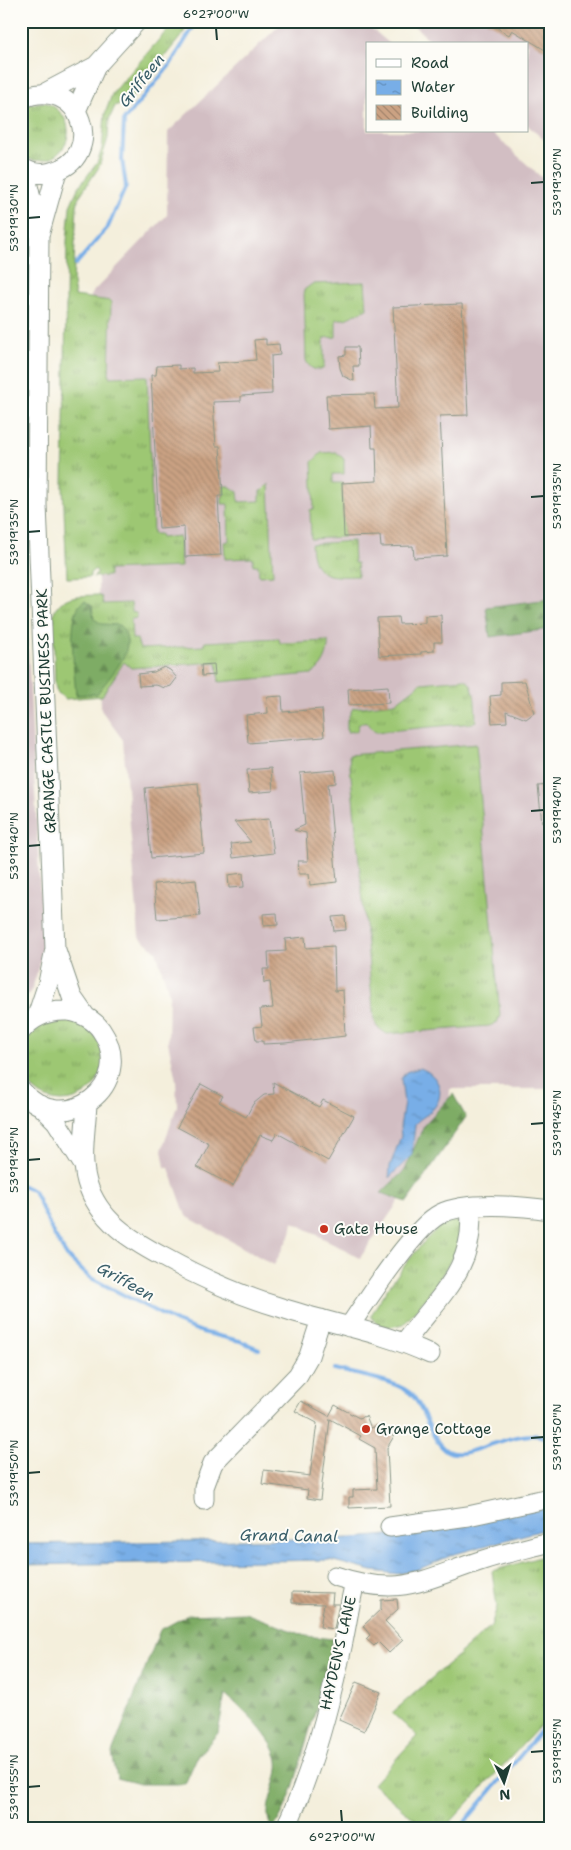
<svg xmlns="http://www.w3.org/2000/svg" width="571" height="1850" viewBox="0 0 571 1850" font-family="'Shantell Sans',sans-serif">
<defs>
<pattern id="grass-tufts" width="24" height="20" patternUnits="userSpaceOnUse" patternTransform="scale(1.25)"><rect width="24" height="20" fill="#9dc773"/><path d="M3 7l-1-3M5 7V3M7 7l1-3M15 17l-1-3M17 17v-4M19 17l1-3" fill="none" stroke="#7fa35f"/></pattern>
<pattern id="forest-firs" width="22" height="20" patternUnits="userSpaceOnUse" patternTransform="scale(1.25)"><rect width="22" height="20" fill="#7eac65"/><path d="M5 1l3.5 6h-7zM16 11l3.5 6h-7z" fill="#678d54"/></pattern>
<pattern id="water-ripples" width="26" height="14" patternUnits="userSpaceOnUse" patternTransform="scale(1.25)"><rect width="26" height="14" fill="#78aee7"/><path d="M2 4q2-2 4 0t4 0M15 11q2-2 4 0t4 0" fill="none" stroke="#628fbc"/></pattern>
<pattern id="building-back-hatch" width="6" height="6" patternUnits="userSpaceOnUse" patternTransform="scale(1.25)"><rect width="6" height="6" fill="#cba283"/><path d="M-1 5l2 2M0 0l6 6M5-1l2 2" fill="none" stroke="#a4856c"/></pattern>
</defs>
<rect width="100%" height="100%" fill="#fdfcf7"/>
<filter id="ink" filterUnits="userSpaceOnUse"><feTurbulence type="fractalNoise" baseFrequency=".02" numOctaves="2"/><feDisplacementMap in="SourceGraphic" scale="10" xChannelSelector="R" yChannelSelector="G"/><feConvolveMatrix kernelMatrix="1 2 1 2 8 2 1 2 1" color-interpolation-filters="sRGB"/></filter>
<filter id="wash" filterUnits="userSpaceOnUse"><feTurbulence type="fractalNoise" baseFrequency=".0096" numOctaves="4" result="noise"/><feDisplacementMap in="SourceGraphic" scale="20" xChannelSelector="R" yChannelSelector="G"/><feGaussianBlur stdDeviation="1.12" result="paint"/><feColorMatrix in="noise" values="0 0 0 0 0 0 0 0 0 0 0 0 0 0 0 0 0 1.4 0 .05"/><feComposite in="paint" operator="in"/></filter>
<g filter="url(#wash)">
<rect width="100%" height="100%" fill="#f4efdc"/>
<path fill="#d2bec3" d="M284,21h79l27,23h-23v87h123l60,54v904h-100l-1,28 -46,78 -43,63 -67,-36 -2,11 -17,32 -88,-49 -17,-48 -4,-1 -3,-17 15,-44 -1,-26 -8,-38 1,-49 -13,-42 -17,-14 -16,-197 -22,-30 -10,-416 76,-79 1,-83z
M412,21h138v124l-23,-20v-81h-93l-22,-20z
M21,507l22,446 -11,36 -11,16z"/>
<path fill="url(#grass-tufts)" stroke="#5e8254" d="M175,21h14l-6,13 -54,66 -14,6 -6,14 -1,18 -9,29 -20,30 -2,9 -4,77 2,13 36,5 -2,76 38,-1 6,158h7l1,4 18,-2 2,31 -72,3v6l-16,1 5,-4 -3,-4 -5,4v4l-23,1 -4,-92 4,-245 3,-35 8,-18 19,-25 5,-14 3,-35 7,-20z
M44,102c45,16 21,75 -23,54v-48l4,-3z
M365,282l2,27 -22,10h-9v18l-12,1v30c-6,5 -16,0 -18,-8l-2,-70 8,-6z
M269,484l4,91 -14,1 -1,-11h-5v-7l-28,1 -1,-17 5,-1 -1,-37h-6v-7l2,-1 -1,-10h6l9,6 1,10 21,-1v-10l3,-1z
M353,541l1,22h3l1,13c-29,1 -45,2 -47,-32z
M97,595l5,2 1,7 28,-1 1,9 4,1 1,5 -6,1 1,20h5l3,10 63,-3 2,-4 74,-4 1,5 48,-2c1,13 -5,26 -16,33l-93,8 -2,-20 -86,6 -7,-6 -22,34 -37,3 -8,-7 -2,-7 -2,-71c9,-20 25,-18 44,-19z
M464,679c13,5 11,30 12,42l-3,2 -97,9c-8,-3 -5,-13 -17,-8l-2,7 -10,1v-12l6,-12 42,-5 26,-20z
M476,744l24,272 -3,7 -8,3 -102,8 -10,-7 -3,-8 -25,-264z
M21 1060a41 41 0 1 1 82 0a41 41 0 1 1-82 0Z
M450,1220l8,2c16,18 -40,88 -54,102l-14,3 -13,-3 -6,-8c9,-20 59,-89 79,-96z
M550,1554v161l-106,114h-18l-53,-45 44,-48 -25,-23 99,-87 6,-19 -5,-36z"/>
<path fill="url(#forest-firs)" stroke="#4e744c" d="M550,599v30l-60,8 -4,-30z
M85,601l7,5 2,13 8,5 17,1c23,22 -9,50 -22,69l-21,1c-1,-18 -11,-88 9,-94z
M453,1094l13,23 -59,85 -26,-9 24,-23 19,-45z
M245,1613l61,23 27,3c-5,33 -16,65 -25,97 -11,35 -14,61 -35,93 -15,-18 8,-47 5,-68 -3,-22 -37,-53 -53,-67l-7,39 -21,24 -12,27h-45l-23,-6 -5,-25 48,-123 28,-15z"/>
<path fill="#9dc773" stroke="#5e8254" d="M336,452l8,7v15h-11v9h9l2,54 -33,2 -1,-29 4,-1 -2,-47 9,-9z"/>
<path fill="url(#water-ripples)" stroke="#4c768e" d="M420,1068c20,7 27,28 11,43 -5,5 -11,7 -16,13l-3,31 -23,23 1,-12 11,-30 -1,-9 4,-24 -3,-24 5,-7z
M550,1503v25l-95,26 -38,16 -19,4 -26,-3 -42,-11 -309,5v-21l333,-6 66,-6z"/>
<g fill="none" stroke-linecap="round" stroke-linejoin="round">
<path stroke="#78aee7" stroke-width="4" d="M76,264l32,-37 18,-41 -4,-26 2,-40 46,-55 27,-44
M21,1185l13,6 20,44 13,21 22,21 87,45 26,10 38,9 19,8
M335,1369c20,6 64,11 78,27 12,14 18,45 34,55 22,12 69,-28 103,-12
M459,1829l91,-109"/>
</g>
<g id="blocks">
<path fill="url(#building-back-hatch)" d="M486,21h64v32l-38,-23 -3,5z
M462,304l6,111 -28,1 7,140 -33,2 -1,-12 -32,1 -1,-11 -36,1 -2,-54 35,-2 -1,-33h-4l-1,-22 -43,3 -2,-34 48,-1 1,15 23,-1 -5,-101z
M266,339v6l13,-1 1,11 -9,1 1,38 -31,2v5l-28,1 3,44h4l3,50h-5l3,59 -36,2 -1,-30 -25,2 -8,-154h5l1,-9 22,-1v4l14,-1v5l25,-1 -1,-9 39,-3 -2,-20z
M346,347h12l1,19h-6l1,15 -11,-5 -3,-8 -1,-12 7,-1z
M441,615l1,27h-8v9l-13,1v2l-42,2 -2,-38 21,-1 1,7 26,-1v-7z
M214,664l1,11 -13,1 -1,-11z
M164,667l6,3 7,8 -6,8 -6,2 -9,-3 -17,1 -1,-12 16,-2z
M525,681l9,32 -8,6 -20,-8 1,11 -15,1 -2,-27 11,-1v-13z
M388,686l1,17 -40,2 -1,-16z
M282,696l1,16 39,-3 2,28 -76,6 -2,-28 22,-2 -1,-16z
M271,768l2,23 -24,2 -2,-23z
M335,770l1,13 -8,1 9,98 -27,3 -1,-11h-10l-1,-13h10l-2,-28 -12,-3 11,-5 -5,-52z
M198,783l6,70 -53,5 -6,-70z
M550,785v38h-8l-4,-37z
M269,819l5,34 -41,5 -2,-14 20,-2 -17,-20z
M243,873l1,14 -15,1 -1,-13z
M196,880l4,36 -43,3 -3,-35z
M277,913l1,12 -14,1 -1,-12z
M345,916l1,14 -12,1 -2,-14z
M305,937l1,11 28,-2 1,45 8,-1 2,46 -60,7 -22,1v-3h-7l-2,-14 8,-1 -2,-17 13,-1 -3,-26 -6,1 -1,-14h6l-1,-17 18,-1 -1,-12z
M273,1082l46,25 4,-7 31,16 -26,45 -51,-28 -4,7 -13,-5 -27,51 -36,-19 12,-23 -32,-17 24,-43 22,12 -4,6 27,15 7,-13 11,-9 10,-1z
M301,1401l28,15 6,-11 24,13 7,-2 5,12 11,-4 3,7 9,5 -7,12 3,58 -41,2v-11h4v-7l24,-1 -2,-41 -16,-9 2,-3 -31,-17 -10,81 -13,-2 1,-8 -46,-6 2,-14 46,6 7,-53 -22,-12z
M292,1592l41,1 -1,11h7l-5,25 -14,-2 4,-23 -32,-1z
M397,1599l1,10 -13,12 18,19 -14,13 -11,-11 -4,4 -8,-7 4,-4 -7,-9 18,-17v-9z
M356,1682l25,10 -17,39 -25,-11z"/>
</g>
</g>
<g filter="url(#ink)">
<use href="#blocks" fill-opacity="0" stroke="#8a9688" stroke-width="1"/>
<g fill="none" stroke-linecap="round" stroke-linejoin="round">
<defs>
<path id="minor" d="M45,93l51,-27 41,-45
M21,99c61,-27 87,60 30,73 -10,3 -21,1 -30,-5
M76,111l20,-45
M24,169l15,63 -2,273 18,444 -7,34 -11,33
M40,232l17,-61
M56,950l16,47 14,20
M21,1031c12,-15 27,-21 47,-20 12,1 26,9 33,19 38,55 -38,111 -80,60
M87,1103c-1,26 -7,54 0,79 11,38 44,58 76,75 38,21 78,39 119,51 49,16 101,24 148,46
M40,1105l16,16 27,43
M349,1327c18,-27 65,-100 91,-113 26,-13 81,-8 110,-4
M405,1342c32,-44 72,-75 65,-134
M204,1500v-13l9,-24 85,-88 11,-19 12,-37
M390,1527l78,-11 82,-18
M335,1576c67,22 86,4 148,-16 22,-7 45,-12 67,-18
M285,1829c28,-58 45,-124 58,-187 4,-20 7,-40 12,-60"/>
</defs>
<use href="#minor" stroke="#8a9688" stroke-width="21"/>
<use href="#minor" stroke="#fff" stroke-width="19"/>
</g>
</g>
<path fill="none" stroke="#1f3d34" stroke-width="2" d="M216,28l1,12M531,183l13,-1M28,218l12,-1M531,497l13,-1M28,532l12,-1M531,811l13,-1M28,846l12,-1M531,1124l13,-1M28,1160l12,-1M531,1438l13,-1M28,1473l12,-1M531,1752l13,-1M28,1787l12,-1M341,1810l1,12"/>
<g fill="#c8321e" stroke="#fdfcf7" stroke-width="2">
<circle cx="324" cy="1229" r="5"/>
<circle cx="366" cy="1429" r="5"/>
</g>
<g text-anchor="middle" stroke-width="4" stroke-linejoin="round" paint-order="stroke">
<g font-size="15" fill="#1f3d34" stroke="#fdfcf7">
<text transform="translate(46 711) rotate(-92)" y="5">GRANGE CASTLE BUSINESS PARK</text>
<text transform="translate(338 1653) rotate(-77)" y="5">HAYDEN'S LANE</text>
</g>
<g font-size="15" fill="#1f3d34" stroke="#fdfcf7" text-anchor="start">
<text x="334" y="1234">Gate House</text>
<text x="376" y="1434">Grange Cottage</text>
</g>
<g font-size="16" font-style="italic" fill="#3a5f6a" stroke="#fdfcf7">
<text transform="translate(141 80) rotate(-51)" y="6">Griffeen</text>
<text transform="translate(126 1281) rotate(29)" y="6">Griffeen</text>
<text transform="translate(289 1535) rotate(1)" y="6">Grand Canal</text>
</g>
</g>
<rect width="571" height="1850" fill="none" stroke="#fdfcf7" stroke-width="55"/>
<rect x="366" y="42" width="162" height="90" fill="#fdfcf7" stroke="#a4b0a9"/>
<rect x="376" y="59" width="25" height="8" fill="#ffffff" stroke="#a4b0a9"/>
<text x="411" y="68" font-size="15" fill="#1f3d34">Road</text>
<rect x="376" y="80" width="25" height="15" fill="url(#water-ripples)" stroke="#a4b0a9"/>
<text x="411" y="92" font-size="15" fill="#1f3d34">Water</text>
<rect x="376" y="105" width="25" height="15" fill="url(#building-back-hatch)" stroke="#a4b0a9"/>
<text x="411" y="118" font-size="15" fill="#1f3d34">Building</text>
<g transform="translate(504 1782) rotate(176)" stroke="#fdfcf7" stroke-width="4" paint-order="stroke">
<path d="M0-4L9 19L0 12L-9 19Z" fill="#1f3d34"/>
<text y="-8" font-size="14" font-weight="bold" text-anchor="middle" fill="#1f3d34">N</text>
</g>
<rect x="28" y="28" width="516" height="1794" fill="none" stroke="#1f3d34" stroke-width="2"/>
<g font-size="12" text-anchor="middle" fill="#1f3d34">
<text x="216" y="18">6°27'00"W</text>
<text transform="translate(557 182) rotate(-90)" y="4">53°19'30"N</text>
<text transform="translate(14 218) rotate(-90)" y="4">53°19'30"N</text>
<text transform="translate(557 496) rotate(-90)" y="4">53°19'35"N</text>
<text transform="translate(14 532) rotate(-90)" y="4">53°19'35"N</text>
<text transform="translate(557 810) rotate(-90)" y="4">53°19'40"N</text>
<text transform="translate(14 846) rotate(-90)" y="4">53°19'40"N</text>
<text transform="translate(557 1123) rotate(-90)" y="4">53°19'45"N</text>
<text transform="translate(14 1160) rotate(-90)" y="4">53°19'45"N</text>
<text transform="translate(557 1437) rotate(-90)" y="4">53°19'50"N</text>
<text transform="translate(14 1473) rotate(-90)" y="4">53°19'50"N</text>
<text transform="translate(557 1751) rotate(-90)" y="4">53°19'55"N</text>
<text transform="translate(14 1787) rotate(-90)" y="4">53°19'55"N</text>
<text x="342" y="1841">6°27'00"W</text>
</g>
</svg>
